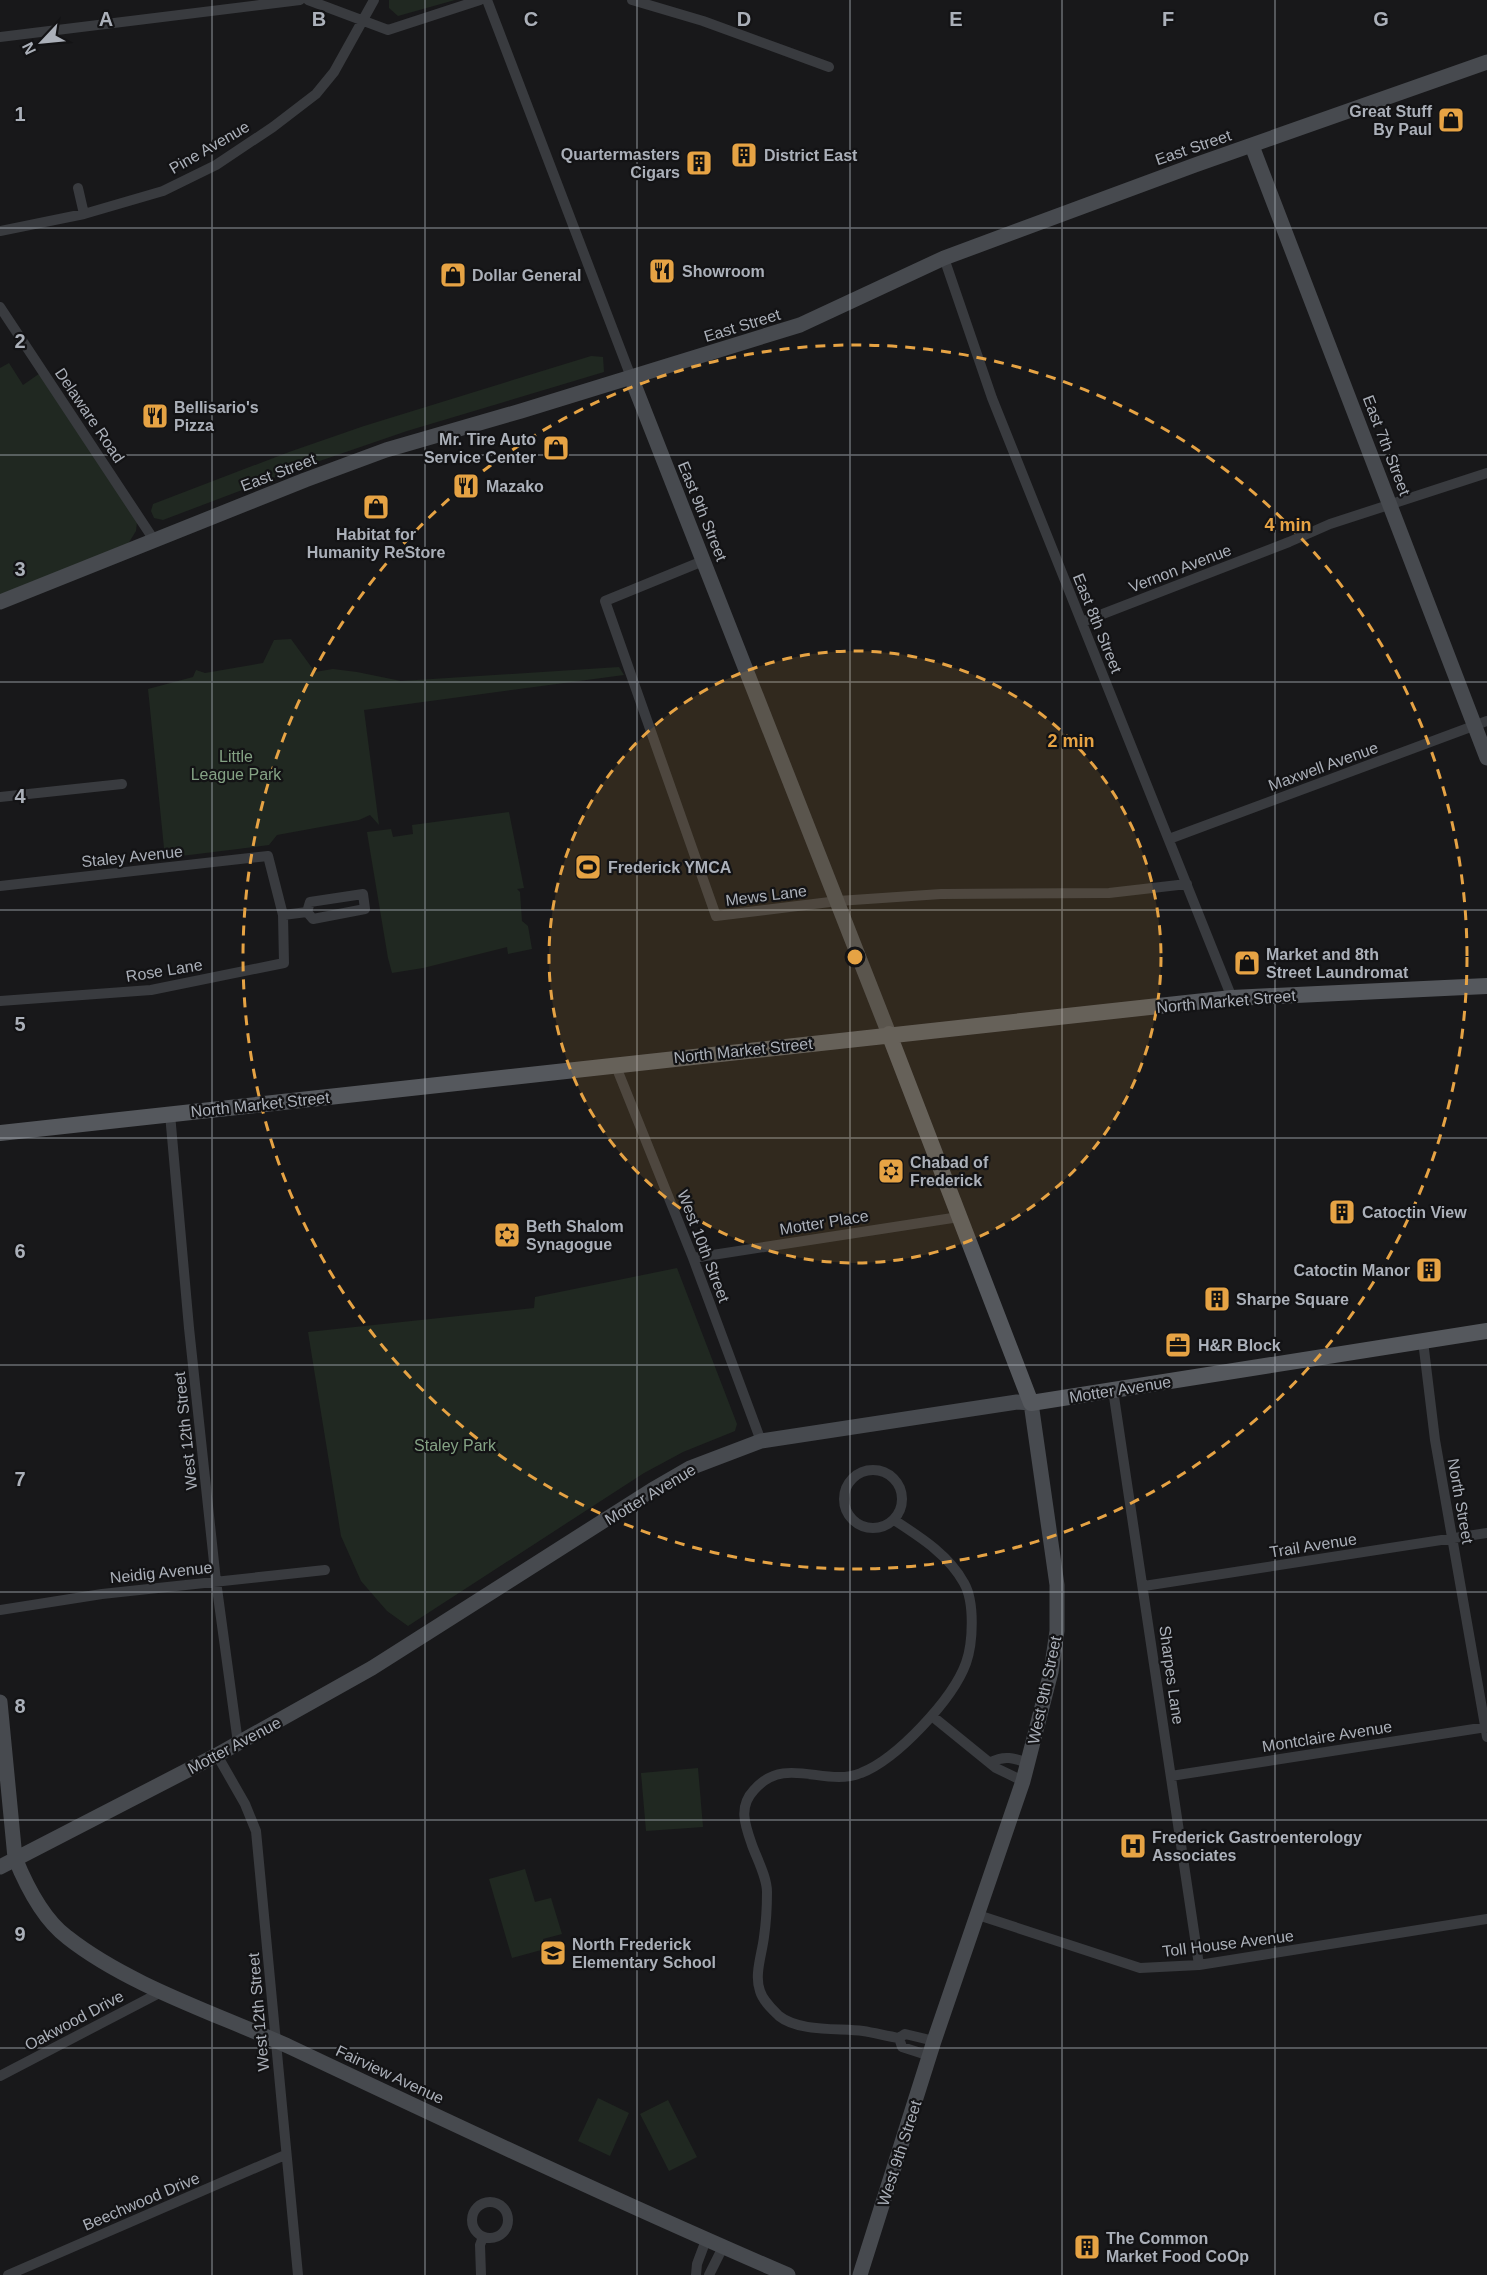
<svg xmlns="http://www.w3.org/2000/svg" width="1487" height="2275" viewBox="0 0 1487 2275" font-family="Arial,sans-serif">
<rect width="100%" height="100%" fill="#18181a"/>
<path fill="#202821" d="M389,0h66l-57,16 -9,-8z
M591,356l12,1 1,15 -197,59 -99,34 -145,55 -9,-2 -3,-7 2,-7 136,-52 75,-26z
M9,363l14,22 23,-16 92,144 -2,18 -8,13 -128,54v-230z
M291,639l24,33 18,-3 24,3 44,9 218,-14 5,8 -260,35 15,115 -9,-10 -11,5 -82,15 -8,10 -104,13 -17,-169 45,-12 3,-7 9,3 58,-10 11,-23z
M509,812l15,76 -7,1 3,3 2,29 6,5 4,23 -24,5 -1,-7 -84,21 -31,5 -4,-15 -21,-126 24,-3 2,8 20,-3 -1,-9z
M677,1268l60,156 -2,7 -52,21 -39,21 -236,153 -21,-15 -26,-30 -20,-45 -33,-204 226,-24 1,-11z
M698,1768l5,59 -57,4 -5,-58z
M525,1869l10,33 16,-4 11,36 -19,5 2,10 -33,9 -23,-79z
M598,2098l31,15 -19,43 -32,-15z
M668,2100l29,57 -28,14 -29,-57z"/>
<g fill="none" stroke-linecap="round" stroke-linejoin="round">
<path stroke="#393b3f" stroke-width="10" d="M308,0l80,30 92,-30
M487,0l144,377
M632,0l71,21 126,46
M0,37l300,-37
M78,188l6,26
M0,231l84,-17 79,-23 53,-26 57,-38 43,-33 18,-22 40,-72
M944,258l48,140 240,600
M0,307l154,233
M703,561l-98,40 111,315 122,-15 103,-7 168,-1 78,-9
M1082,622l207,-80 41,-18 157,-51
M0,797l122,-13
M1169,839l318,-118
M0,886l268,-30 15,59 1,48 -133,27 -151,11
M283,915l24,-3 6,7 52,-10 -2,-15 -53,8 -3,10
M615,1064l78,194 68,183
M170,1114l19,214 27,253 22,162
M693,1258l266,-41
M1423,1341l12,99 52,297
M1113,1390l86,575
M844 1499a29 29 0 1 1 58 0a29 29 0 1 1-58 0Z
M894,1520c26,17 55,35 70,63 11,19 9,60 2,80 -13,36 -69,96 -105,110 -36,15 -76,-19 -107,17 -16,17 -9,35 -2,55 5,14 15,32 15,47 0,15 -1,31 -3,45 -2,17 -10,38 -4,54 3,10 12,18 19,25 20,16 60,12 84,15 12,2 24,5 36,7
M1144,1586l343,-53
M0,1610l102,-16 223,-24
M932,1716l64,52 27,13
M217,1755l28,49 11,27 42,444
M991,1762c13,-7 23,-4 37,1
M1171,1776l316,-49
M978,1915l162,53 59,-3 288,-46
M930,2056l-28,-9 -3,-9 6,-4 29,7
M0,2076l163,-85
M472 2220a18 18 0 1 1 36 0a18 18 0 1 1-36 0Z
M8,2275l277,-120
M481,2275l-1,-30 3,-8
M696,2275l1,-11 9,-24
M709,2275l14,-28"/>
<path stroke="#474a4f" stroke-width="15" d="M1252,146l235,612
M631,377l258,657
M0,602l305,-122 81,-30 135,-39 279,-86 144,-67 251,-93 292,-103
M0,1702l15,156c11,27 28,61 52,79 62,49 151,77 223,110 165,78 331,156 498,228
M0,1867l217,-112 155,-87 280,-178 38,-22 71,-27 256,-39 14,1 26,182v46l-6,41 -28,109 -89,260 -74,234"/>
<path stroke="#55585d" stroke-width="16" d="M889,1034l142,369 456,-72
M0,1133l1232,-135 255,-12"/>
</g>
<path fill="none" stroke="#abb0b9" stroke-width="1.5" stroke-opacity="0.55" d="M212,0v2275M425,0v2275M637,0v2275M850,0v2275M1062,0v2275M1275,0v2275M0,228h1487M0,455h1487M0,682h1487M0,910h1487M0,1138h1487M0,1365h1487M0,1592h1487M0,1820h1487M0,2048h1487"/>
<circle cx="855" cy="957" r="306" fill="#e6a344" fill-opacity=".12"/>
<g fill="none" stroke="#e6a344" stroke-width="3" stroke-dasharray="10 8">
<circle cx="855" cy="957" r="306"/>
<circle cx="855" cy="957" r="612"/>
</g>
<defs>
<symbol id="shop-square" viewBox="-11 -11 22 22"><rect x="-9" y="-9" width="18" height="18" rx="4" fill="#e6a344" stroke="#131315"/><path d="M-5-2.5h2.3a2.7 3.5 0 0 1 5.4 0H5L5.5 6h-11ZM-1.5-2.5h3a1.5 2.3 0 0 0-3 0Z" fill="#111"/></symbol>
<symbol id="building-square" viewBox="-11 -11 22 22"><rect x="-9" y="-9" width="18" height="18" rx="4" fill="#e6a344" stroke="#131315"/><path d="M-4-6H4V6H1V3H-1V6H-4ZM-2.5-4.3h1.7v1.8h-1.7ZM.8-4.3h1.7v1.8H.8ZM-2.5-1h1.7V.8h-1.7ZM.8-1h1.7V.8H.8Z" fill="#111"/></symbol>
<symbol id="restaurant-square" viewBox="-11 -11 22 22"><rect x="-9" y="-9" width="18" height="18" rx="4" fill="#e6a344" stroke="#131315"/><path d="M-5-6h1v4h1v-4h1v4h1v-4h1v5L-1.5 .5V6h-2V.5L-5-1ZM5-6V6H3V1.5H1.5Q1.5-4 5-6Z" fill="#111"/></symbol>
<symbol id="stadium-square" viewBox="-11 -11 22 22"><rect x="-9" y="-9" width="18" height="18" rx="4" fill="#e6a344" stroke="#131315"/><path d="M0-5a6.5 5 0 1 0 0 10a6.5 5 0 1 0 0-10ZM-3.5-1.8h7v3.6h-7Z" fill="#111"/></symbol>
<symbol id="synagogue-square" viewBox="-11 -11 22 22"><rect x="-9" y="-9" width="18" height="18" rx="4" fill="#e6a344" stroke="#131315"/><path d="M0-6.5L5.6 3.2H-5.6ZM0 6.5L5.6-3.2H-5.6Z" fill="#111"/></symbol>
<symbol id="office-square" viewBox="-11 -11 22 22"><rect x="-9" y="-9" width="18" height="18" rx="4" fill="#e6a344" stroke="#131315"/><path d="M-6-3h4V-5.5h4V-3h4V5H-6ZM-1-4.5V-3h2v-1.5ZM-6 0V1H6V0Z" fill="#111"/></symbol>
<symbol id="hospital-square" viewBox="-11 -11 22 22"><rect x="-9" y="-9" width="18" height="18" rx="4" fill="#e6a344" stroke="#131315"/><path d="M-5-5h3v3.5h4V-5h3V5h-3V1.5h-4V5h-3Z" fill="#111"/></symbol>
<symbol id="school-square" viewBox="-11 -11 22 22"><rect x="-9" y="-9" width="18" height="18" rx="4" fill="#e6a344" stroke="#131315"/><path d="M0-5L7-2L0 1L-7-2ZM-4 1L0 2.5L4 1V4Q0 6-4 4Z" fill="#111"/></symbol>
</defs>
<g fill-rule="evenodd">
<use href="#shop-square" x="1436" y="105" width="30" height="30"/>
<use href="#building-square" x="729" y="140" width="30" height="30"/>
<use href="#building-square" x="684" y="148" width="30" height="30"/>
<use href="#restaurant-square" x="647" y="256" width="30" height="30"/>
<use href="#shop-square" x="438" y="260" width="30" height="30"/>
<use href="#restaurant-square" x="140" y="401" width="30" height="30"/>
<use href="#shop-square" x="541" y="433" width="30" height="30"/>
<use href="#restaurant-square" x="451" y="471" width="30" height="30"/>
<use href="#shop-square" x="361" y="492" width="30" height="30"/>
<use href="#stadium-square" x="573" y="852" width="30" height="30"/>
<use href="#shop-square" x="1232" y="948" width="30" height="30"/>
<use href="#synagogue-square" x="876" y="1156" width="30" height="30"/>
<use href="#building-square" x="1327" y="1197" width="30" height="30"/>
<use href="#synagogue-square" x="492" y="1220" width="30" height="30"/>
<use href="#building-square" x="1414" y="1255" width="30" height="30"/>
<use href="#building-square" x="1202" y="1284" width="30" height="30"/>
<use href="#office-square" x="1163" y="1330" width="30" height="30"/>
<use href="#hospital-square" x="1118" y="1831" width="30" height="30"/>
<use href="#school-square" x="538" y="1938" width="30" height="30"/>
<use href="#building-square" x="1072" y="2232" width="30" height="30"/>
</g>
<g text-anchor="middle" stroke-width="4.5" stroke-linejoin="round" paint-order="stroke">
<g font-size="16" font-weight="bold" fill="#abb0b9" stroke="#131315" text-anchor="start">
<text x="1432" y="117" text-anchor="end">Great Stuff<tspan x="1432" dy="18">By Paul</tspan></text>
<text x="680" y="160" text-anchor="end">Quartermasters<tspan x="680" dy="18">Cigars</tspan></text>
<text x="764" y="161">District East</text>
<text x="682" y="277">Showroom</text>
<text x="472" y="281">Dollar General</text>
<text x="174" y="413">Bellisario's<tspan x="174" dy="18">Pizza</tspan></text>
<text x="536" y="445" text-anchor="end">Mr. Tire Auto<tspan x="536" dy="18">Service Center</tspan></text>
<text x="486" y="492">Mazako</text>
<text x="376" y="540" text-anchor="middle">Habitat for<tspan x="376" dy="18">Humanity ReStore</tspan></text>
<text x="608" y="873">Frederick YMCA</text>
<text x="1266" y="960">Market and 8th<tspan x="1266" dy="18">Street Laundromat</tspan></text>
<text x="910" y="1168">Chabad of<tspan x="910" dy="18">Frederick</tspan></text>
<text x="1362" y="1218">Catoctin View</text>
<text x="526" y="1232">Beth Shalom<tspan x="526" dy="18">Synagogue</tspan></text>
<text x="1410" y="1276" text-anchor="end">Catoctin Manor</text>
<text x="1236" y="1305">Sharpe Square</text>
<text x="1198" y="1351">H&amp;R Block</text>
<text x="1152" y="1843">Frederick Gastroenterology<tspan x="1152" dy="18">Associates</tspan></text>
<text x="572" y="1950">North Frederick<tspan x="572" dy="18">Elementary School</tspan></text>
<text x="1106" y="2244">The Common<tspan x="1106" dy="18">Market Food CoOp</tspan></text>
</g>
<g font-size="16" fill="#abb0b9" stroke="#131315">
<text transform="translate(209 147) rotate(-30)" y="6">Pine Avenue</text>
<text transform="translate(1193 147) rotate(-19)" y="6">East Street</text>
<text transform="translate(742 325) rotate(-17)" y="6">East Street</text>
<text transform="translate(90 415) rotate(56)" y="6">Delaware Road</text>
<text transform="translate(1387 445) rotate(69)" y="6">East 7th Street</text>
<text transform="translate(278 472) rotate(-21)" y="6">East Street</text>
<text transform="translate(703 511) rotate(68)" y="6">East 9th Street</text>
<text transform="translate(1180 568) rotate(-21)" y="6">Vernon Avenue</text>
<text transform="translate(1098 623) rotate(68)" y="6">East 8th Street</text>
<text transform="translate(1323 766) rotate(-20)" y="6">Maxwell Avenue</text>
<text transform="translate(132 856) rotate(-6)" y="6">Staley Avenue</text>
<text transform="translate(766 895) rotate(-7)" y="6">Mews Lane</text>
<text transform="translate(164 970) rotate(-9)" y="6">Rose Lane</text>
<text transform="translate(1226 1001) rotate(-5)" y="6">North Market Street</text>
<text transform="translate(743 1050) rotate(-6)" y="6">North Market Street</text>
<text transform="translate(260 1104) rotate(-6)" y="6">North Market Street</text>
<text transform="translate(824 1222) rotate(-9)" y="6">Motter Place</text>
<text transform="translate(704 1246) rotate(69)" y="6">West 10th Street</text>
<text transform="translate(1120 1389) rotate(-9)" y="6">Motter Avenue</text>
<text transform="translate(185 1431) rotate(-96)" y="6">West 12th Street</text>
<text transform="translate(650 1494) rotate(-31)" y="6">Motter Avenue</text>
<text transform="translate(1461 1501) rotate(80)" y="6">North Street</text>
<text transform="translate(1313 1545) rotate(-9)" y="6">Trail Avenue</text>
<text transform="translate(161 1572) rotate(-6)" y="6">Neidig Avenue</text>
<text transform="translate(1172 1675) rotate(82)" y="6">Sharpes Lane</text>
<text transform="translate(1044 1690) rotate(-78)" y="6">West 9th Street</text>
<text transform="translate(1327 1736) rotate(-9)" y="6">Montclaire Avenue</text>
<text transform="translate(234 1745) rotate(-28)" y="6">Motter Avenue</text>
<text transform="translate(1228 1943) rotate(-7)" y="6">Toll House Avenue</text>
<text transform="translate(258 2012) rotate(-95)" y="6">West 12th Street</text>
<text transform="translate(74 2020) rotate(-28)" y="6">Oakwood Drive</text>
<text transform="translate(390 2074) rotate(25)" y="6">Fairview Avenue</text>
<text transform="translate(899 2153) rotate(-72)" y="6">West 9th Street</text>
<text transform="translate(141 2201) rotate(-23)" y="6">Beechwood Drive</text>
</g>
<g font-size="16" fill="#84a284" stroke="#131315">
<text x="236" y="762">Little<tspan x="236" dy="18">League Park</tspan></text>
<text x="455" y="1451">Staley Park</text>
</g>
</g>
<g font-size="20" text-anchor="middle" font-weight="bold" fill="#abb0b9" stroke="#131315" stroke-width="4.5" stroke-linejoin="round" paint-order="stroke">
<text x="106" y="26">A</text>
<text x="319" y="26">B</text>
<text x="531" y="26">C</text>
<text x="744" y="26">D</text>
<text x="956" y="26">E</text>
<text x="1168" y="26">F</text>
<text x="1381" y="26">G</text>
<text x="20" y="121">1</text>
<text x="20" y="348">2</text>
<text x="20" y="576">3</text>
<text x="20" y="803">4</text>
<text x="20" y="1031">5</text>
<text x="20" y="1258">6</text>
<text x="20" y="1486">7</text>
<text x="20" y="1713">8</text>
<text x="20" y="1941">9</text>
</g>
<circle cx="855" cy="957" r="9" fill="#e6a344" stroke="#131315" stroke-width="3"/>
<g font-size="18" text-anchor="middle" font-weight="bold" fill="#e6a344" stroke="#131315" stroke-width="4.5" stroke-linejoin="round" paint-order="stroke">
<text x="1288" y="531">4 min</text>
<text x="1071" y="747">2 min</text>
</g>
<g transform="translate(42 42) rotate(244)" stroke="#131315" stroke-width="4.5" paint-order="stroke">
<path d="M0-4.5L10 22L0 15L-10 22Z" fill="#abb0b9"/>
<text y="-9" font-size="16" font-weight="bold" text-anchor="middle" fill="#abb0b9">N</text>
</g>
</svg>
